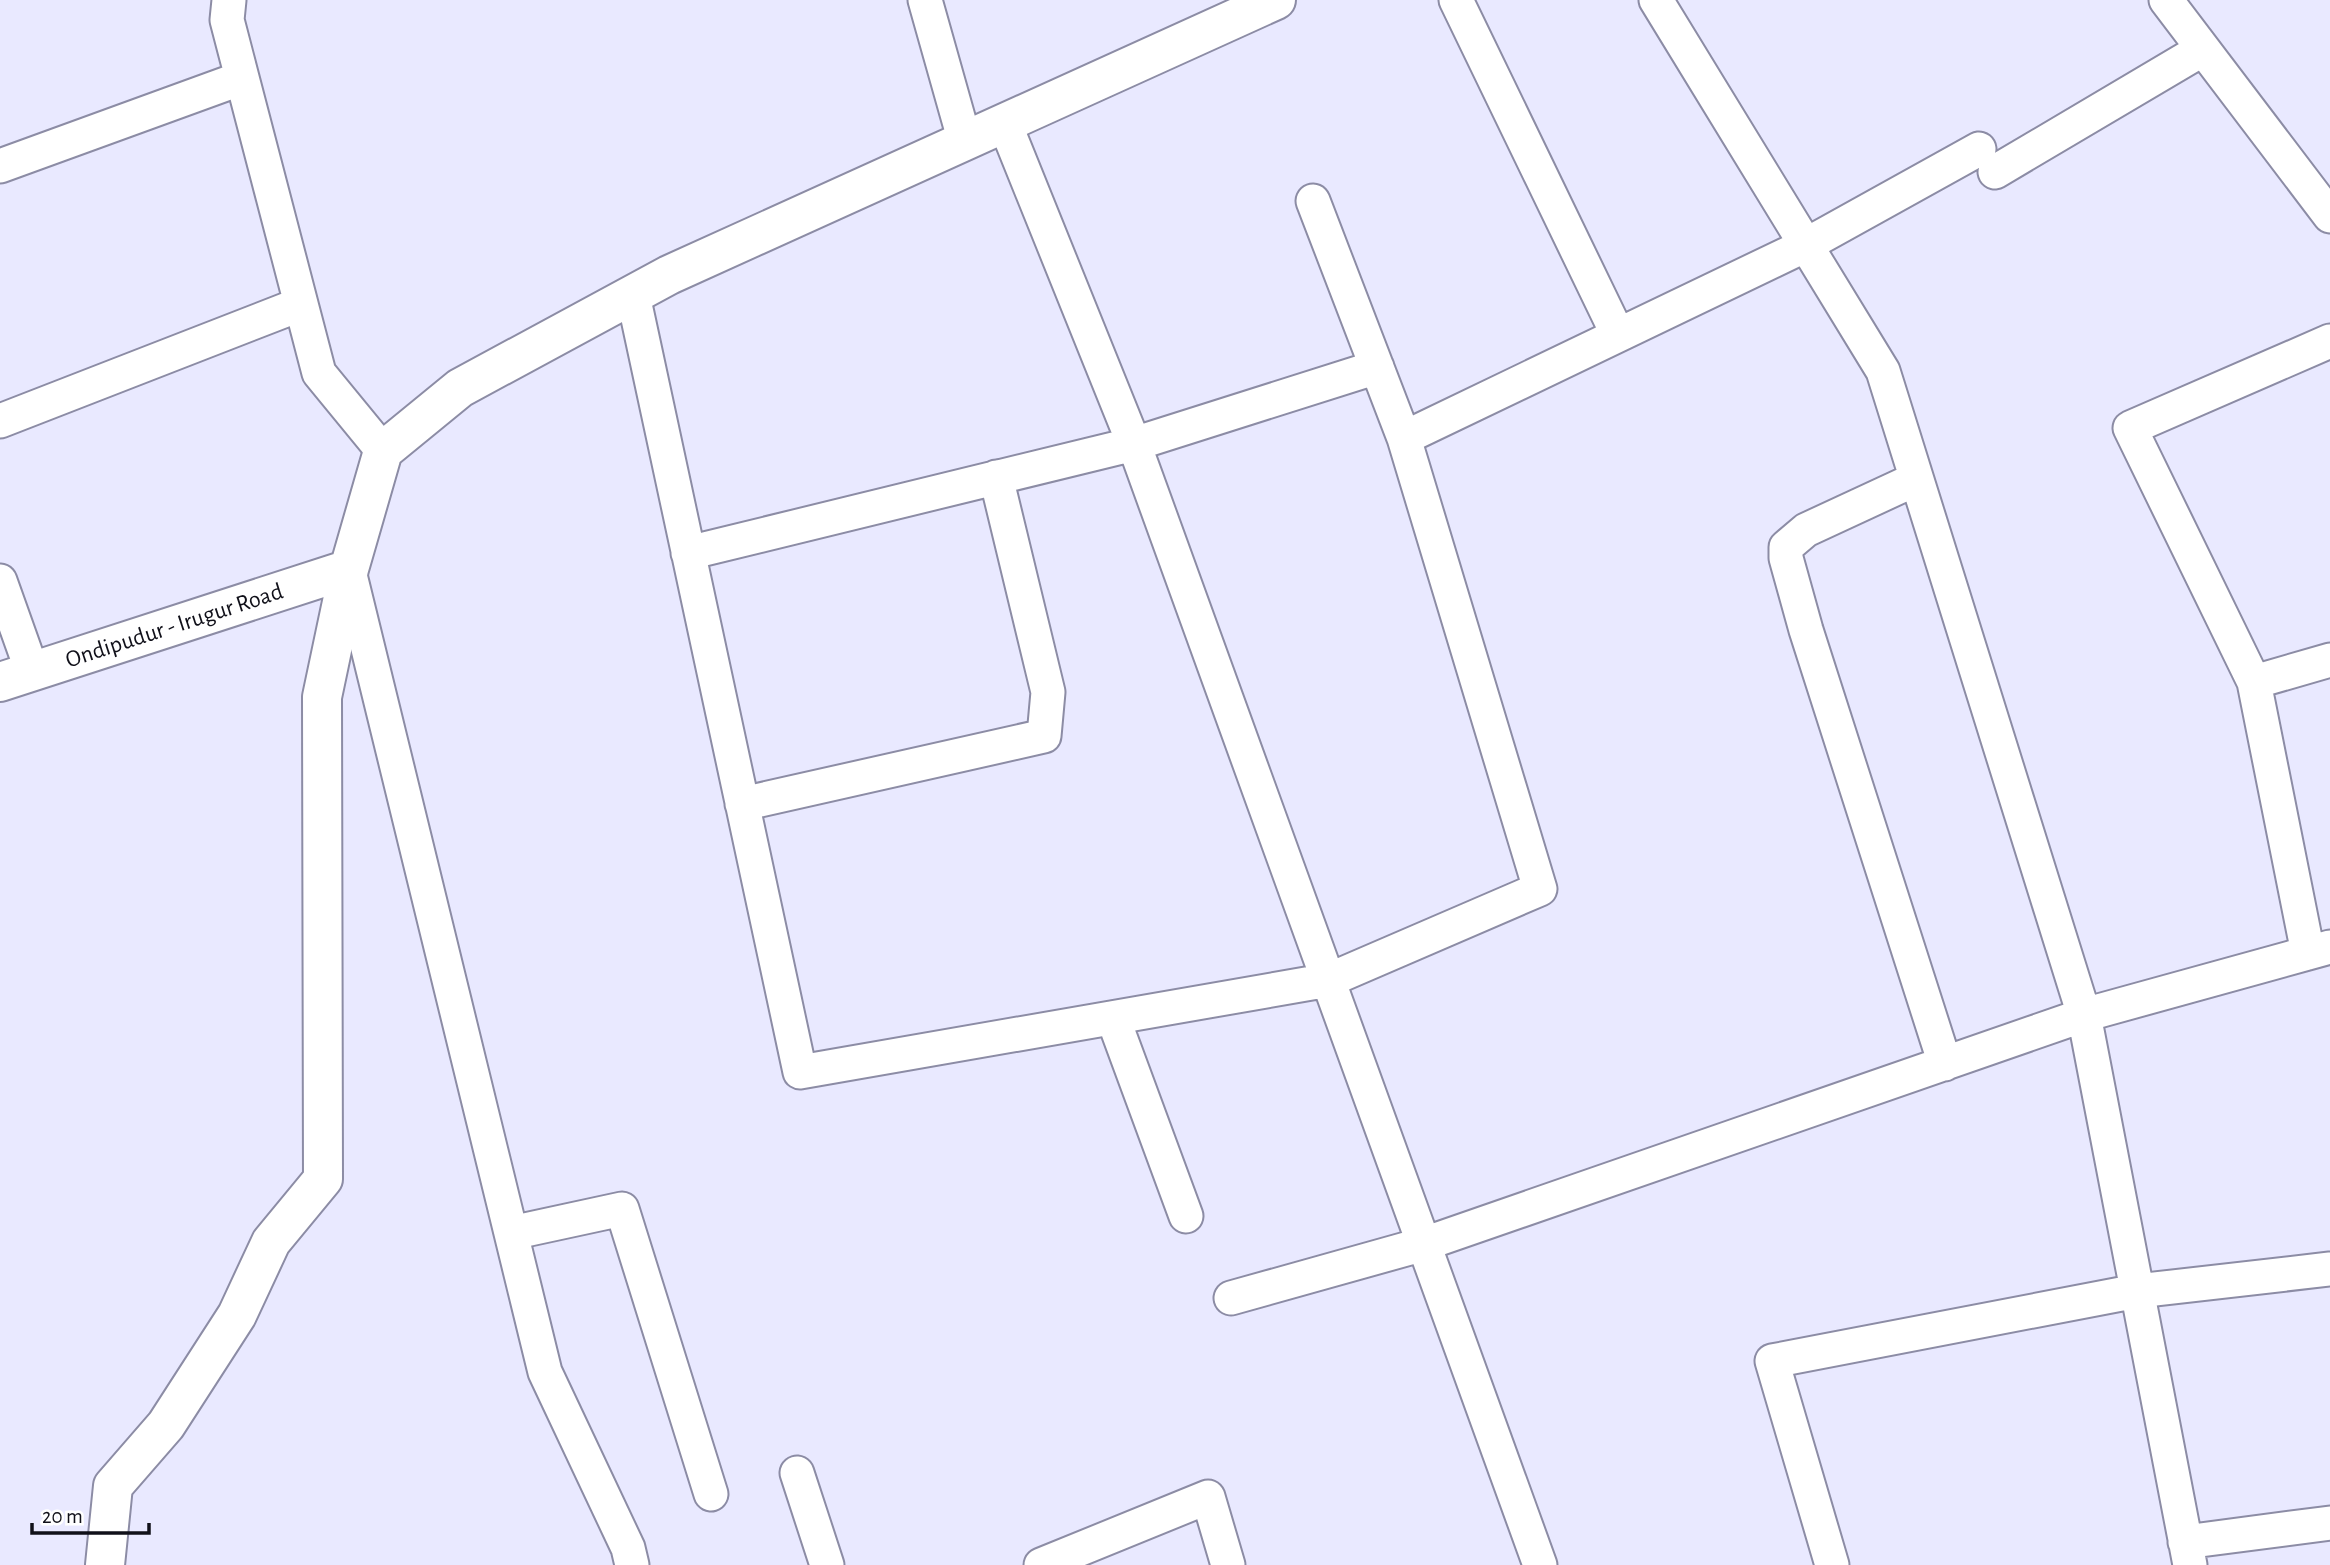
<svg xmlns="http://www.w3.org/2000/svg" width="2330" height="1565" viewBox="0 0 2330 1565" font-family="'Alegreya Sans',sans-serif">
<rect width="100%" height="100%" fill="#e9e9ff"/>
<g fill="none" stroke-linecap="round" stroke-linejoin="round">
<defs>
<path id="street" d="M229,0l-2,20 92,353 64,78
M925,0l40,142
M1456,0l162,335
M1656,0l227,371 201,644 106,550
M2166,0l164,216
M1005,124l129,320 406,1121
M0,166l242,-88
M1995,172l208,-123
M1313,201l91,237
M633,295l167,777 529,-92 211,-91 -136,-451 402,-193 173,-96
M0,421l301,-117
M1916,479l-110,51 -20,17v11l20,72 139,434
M688,553l446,-109 243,-77
M349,571l196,801 83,176 4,17
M0,581l32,90
M2254,682l76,-22
M742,804l302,-68 4,-44 -52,-215
M2308,953l-54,-271 -124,-254 200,-87
M1113,1018l73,198
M511,1233l111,-24 89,285
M1231,1298l193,-54 660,-229 246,-68
M797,1473l30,92
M2185,1542l145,-19
M1041,1565l167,-68 20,68
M1832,1565l-60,-204 365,-70 193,-22"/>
<path id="secondary" d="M0,682l349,-113
M105,1565l8,-79 53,-61 71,-110 34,-73 52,-63 -1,-482 27,-128 34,-118 77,-63 209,-113 607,-275"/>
</defs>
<use href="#street" stroke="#8c8ca5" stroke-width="37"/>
<use href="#secondary" stroke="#8c8ca5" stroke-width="42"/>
<use href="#street" stroke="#fff" stroke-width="33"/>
<use href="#secondary" stroke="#fff" stroke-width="38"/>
</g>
<g text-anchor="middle" stroke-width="5" stroke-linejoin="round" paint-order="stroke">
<g font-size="24" fill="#101019" stroke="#fff">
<text transform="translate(174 625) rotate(-18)" y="8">Ondipudur - Irugur Road</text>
</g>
</g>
<path d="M32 1523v10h117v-10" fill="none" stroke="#101019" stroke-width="3.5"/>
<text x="42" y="1523" font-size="21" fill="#101019" stroke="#ffffff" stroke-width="5" paint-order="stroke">20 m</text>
</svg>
